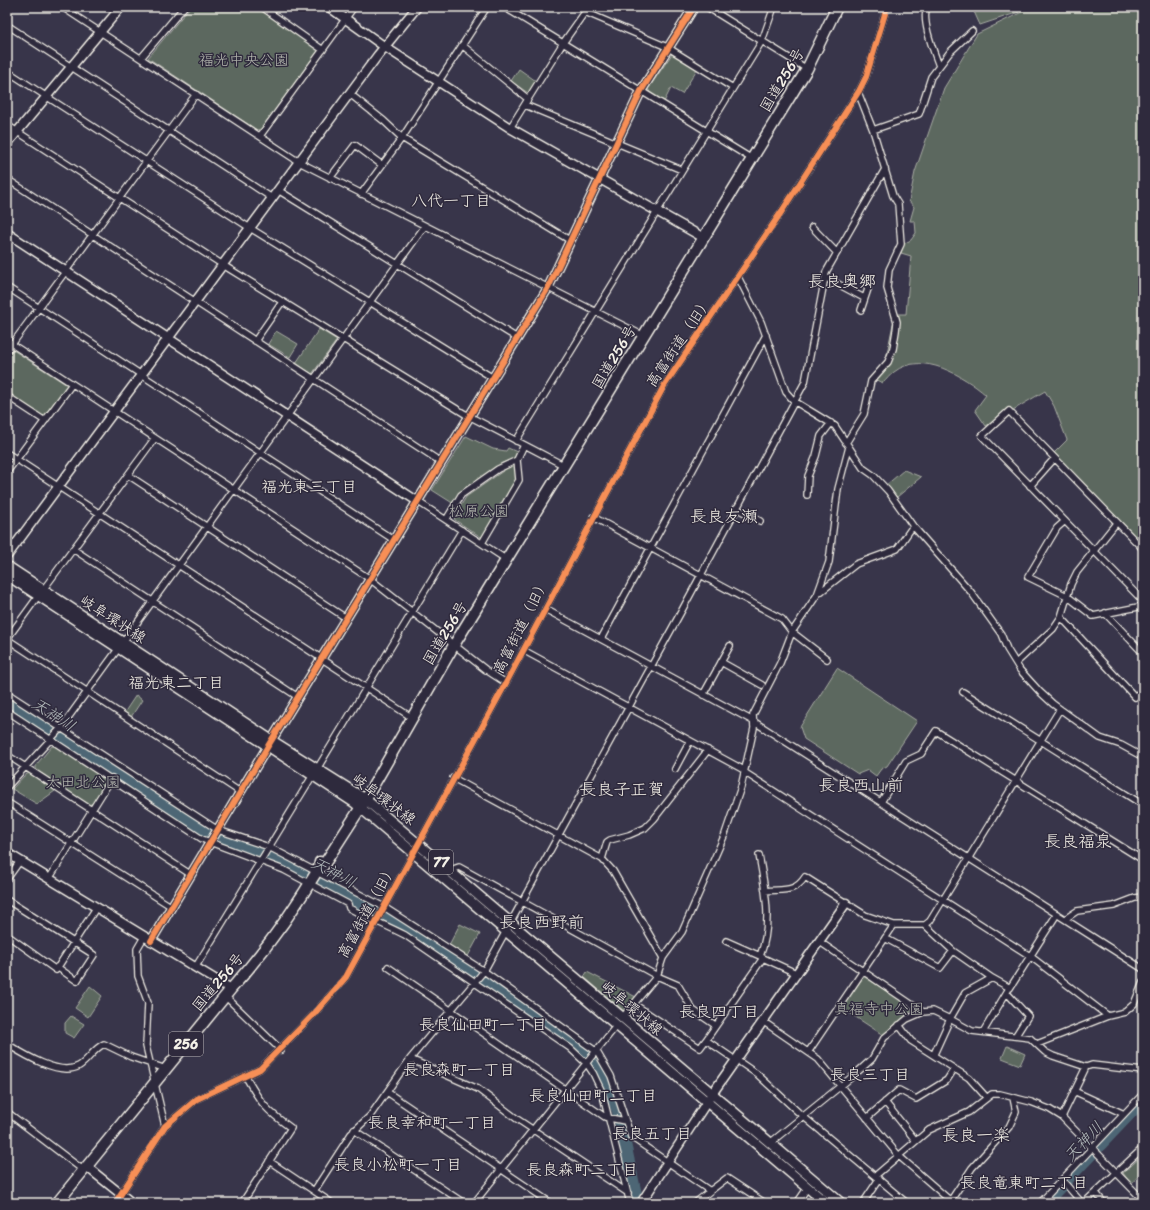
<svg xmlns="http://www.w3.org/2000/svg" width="1150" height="1210" viewBox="0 0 1150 1210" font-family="Sriracha,'Klee One',sans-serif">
<rect width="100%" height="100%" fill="#38354a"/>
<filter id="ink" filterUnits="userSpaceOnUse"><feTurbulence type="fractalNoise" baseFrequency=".025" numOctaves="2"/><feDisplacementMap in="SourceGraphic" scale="8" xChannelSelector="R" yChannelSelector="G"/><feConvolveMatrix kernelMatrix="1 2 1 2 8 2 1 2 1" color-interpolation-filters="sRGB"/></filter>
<g filter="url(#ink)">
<path fill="#5c685e" stroke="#a8aca3" d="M190,7h70l57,41 1,3 -57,78 -4,1 -109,-72z
M972,7h44l3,5 -39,13z
M1025,7h118v537l-89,-91 13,-13 -13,-34 -9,-15 -59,35 -11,-16 11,-15c-22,-19 -64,-45 -92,-23 -4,3 -8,8 -11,11l-7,-4 8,-11 11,-54h11l5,-58 -10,-3 2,-9 8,-4 5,-7 -1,-12h-5l4,-14 -5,-6 6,-29 29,-84 33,-54 45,-22z
M672,54l25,15 -15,25 -11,-6 -7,14 -13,-8 -3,-5z
M519,69l17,12 -8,12 -17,-12z
M319,329l18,11 -25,34 -16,-11z
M276,331l22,13 -8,13 -22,-13z
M13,350l54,35 -23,32 -37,-25v-38z
M466,436l27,13 13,2 2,-3 9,4 -3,7 -12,4 -40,28 -8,13 -22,-14z
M513,464l2,2 3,17 -30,47 -7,7 -26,-17 -1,-3 12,-20z
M904,470l17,7 -24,20 -12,-11z
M837,668l80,53 -30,45 -6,3 -5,7 -8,-6 -10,4 -54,-35 -4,-12z
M136,695l6,5 -11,17 -7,-4z
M52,746l5,1 51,33 -15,23 -4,2 -53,-35v-5z
M29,773l26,18 -18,13 -25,-15 12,-13z
M460,924l20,10 -13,24 -18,-13z
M587,972l49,25 -12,14 -40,-34z
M863,977h2l49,32v2l-4,1 -27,23 -41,-27z
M90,986l12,10 -14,21 -13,-9z
M71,1016l13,8 -10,14 -9,-5v-10z
M1007,1046l18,8 -5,11 -18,-7z
M1143,1155v16l-12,13 -8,-11z"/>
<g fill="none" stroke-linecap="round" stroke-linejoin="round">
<path stroke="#4d6674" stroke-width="12" d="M7,703l182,119 33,17 43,17 59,28 102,57 155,107 21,25 16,38 19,88
M1045,1203l98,-103"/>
<defs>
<path id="street" d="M62,7l237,155 345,174
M262,7l61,43
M504,7l248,152
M707,7l100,62
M927,7c-6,14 7,45 12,59
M585,12l82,35 66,41
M7,25l265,173
M462,45l66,54
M141,58l43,-51
M7,71l243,157 243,150
M350,94l34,27 18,17 169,103
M525,105l157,65
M7,125l216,140 242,149 100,52
M510,128l53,-85 22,-31v-5
M873,130l46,-16 12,-37 19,-25 22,-21
M260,136l94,-129
M330,178l25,-33 27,20
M7,179l434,283
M278,190l239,148
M361,194l41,-56 85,-131
M812,227l25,26
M738,277l23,45 25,70 8,9 41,25 28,42 10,7 15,16 25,35 58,66 30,42 6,15 13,21 20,22 13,12 47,34 21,7 22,12
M825,277l39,21
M7,287l387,253
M861,310l7,-21 -3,-6 3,-5
M7,341l363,238 116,91 20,13
M255,341l27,-39
M7,351l189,-257
M7,396l38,25
M516,441l246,-400 12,-34
M846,443l18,-29 7,-33 17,-19 5,-13 3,-18 1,-9 -10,-34 2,-18 12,-26 -3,-40 -5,-8 -20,-66 -15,-38
M7,453l404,264
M7,472l65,-88
M128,475l218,143
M1030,486l24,-27
M807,495l1,-19 8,-20 5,-20 10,-13
M417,501l90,59
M736,508l24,13
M593,517l189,102 10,13 35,27
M446,520l15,-25 37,-26 19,-9
M1065,521l-8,7 -29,49 39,19 26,20 50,-10
M482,543l37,-63 -2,-20 7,-15
M73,549l225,148
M1143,549l-134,-138 -27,25 161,165
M43,590l112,-152
M819,593l37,-29 41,-15 16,-23
M545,609l208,112 390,248
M1105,613l38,40
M1061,617l74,80 8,-8
M7,639l233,153
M7,639l32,-44
M601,639l165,-304
M523,650l221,120
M721,662l41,23
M1016,663l37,-34 8,-12 10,-33 6,-12 40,-50
M963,692l180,113
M7,693l211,137 51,17 115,60 100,64 113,81 14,24 20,61 79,54 -15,12
M703,695l27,-49
M7,711l195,128 82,31 64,34 1,4c18,10 37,17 56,27l165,113 17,16 6,9 9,19 28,111
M7,755l183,119
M317,769l145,-239
M675,769l15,-28
M744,772l286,184 78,60
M453,778l149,81 11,12 50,87
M7,787l53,-58 365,-503
M7,802l165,105
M881,802l25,-41 15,-7 15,-23 207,129
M759,855c6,34 14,68 1,101l3,2
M602,859l5,-17 3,-2 19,-5 16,-7 9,-9 54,-69
M450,870l9,-3 198,109 21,9 15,25 22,15
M7,879l13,-18
M49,879l63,-101
M765,891c17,-2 30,2 40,-14l60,38 29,10
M7,900l87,55 -17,26 -20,-14
M1065,919l12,-8 37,-5 21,-8 8,-1
M925,925l28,26 39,27
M7,935l49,35 40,-62
M144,937l-7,12 1,27 10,27 -2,43 19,80
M885,938l55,30 13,-17
M726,941l34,15
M820,942l103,70
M388,967l217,150 20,4
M195,968l118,-193
M1007,993l21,23 -12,19
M225,996l56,54
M634,1004l66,44 6,-8
M622,1018l35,-42 6,-18 19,-26 43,-98 16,-47 13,-59 -1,-13 27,-52 12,-31 25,-37 12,-33 9,-73 11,-42
M764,1022l54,37 81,97 54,47
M899,1025l12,16 58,37 18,20
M983,1032l25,-42
M7,1044c16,10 53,33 72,22 10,-6 14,-17 25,-22l27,13 35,12
M1037,1044l71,-28 17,-4 9,-8 9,-22
M809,1051l85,-126h31l5,-4 130,-212
M934,1054l16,-35 22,12 58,7 15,14 8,4 33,11 6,-2 51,6
M731,1057l-25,-17 57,-82 35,16
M410,1059l68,30 39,30 111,74
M741,1063l16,11 41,38 109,91
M1074,1091l50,23
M387,1092l164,111
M885,1102l31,39
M7,1112l76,58
M1062,1117l24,-50
M867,1118l32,-28 17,9 31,-19 7,-11
M354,1130l110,73
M770,1143l83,-67 19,-17 12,-21 23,-19 16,-7 10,-1 17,8 15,-26 27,-15 18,10 47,-74
M269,1161l63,42
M875,1176l54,-46 40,-18 23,-18h8l31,8 18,7 13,8 81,83
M1062,1180l20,23
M314,1191l37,-57 19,-18 40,-57 74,-88 197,-359 124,-230 21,-110 59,-103
M710,1191l17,-13 38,25
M1096,1193l8,10
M115,1203l50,-77 32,-27 63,-30 54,-55 32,-37 160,-294 158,-297 118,-175 77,-120 7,-14 21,-70
M242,1203l49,-75c-25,-18 -30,-24 -45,-51
M474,1203l143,-178
M797,1203l11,-16
M863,1203l16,-24
M949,1203l23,-35 37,-41 7,-15 -3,-14
M1040,1203l103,-109
M1084,1203l59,-55"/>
<path id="secondary" d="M329,7l56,40 125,81 194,110
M7,144l114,-137
M7,233l410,268
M7,556l371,-501 39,-48
M7,853l224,136
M151,941l117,-195 280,-458 93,-197 53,-84
M86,1166l46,37
M641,1203l71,-109 134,-191"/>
<path id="primary" d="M7,566l264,174 94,59 476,404
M7,575l348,228 471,400"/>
<path id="highway" d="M319,868l4,-2 38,-59 93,-162 353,-576 30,-62
M57,1203l174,-214c34,-38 62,-77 88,-121l1,-6"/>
</defs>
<use href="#street" stroke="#f4f1e8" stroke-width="8"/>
<use href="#secondary" stroke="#f4f1e8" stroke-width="11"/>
<use href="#primary" stroke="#f4f1e8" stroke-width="12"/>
<use href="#highway" stroke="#f4f1e8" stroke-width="13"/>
<use href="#street" stroke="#2f2a3d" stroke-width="5.5"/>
<use href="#secondary" stroke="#2f2a3d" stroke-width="8"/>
<use href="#primary" stroke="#2f2a3d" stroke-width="9"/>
<use href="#highway" stroke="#2f2a3d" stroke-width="10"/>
<defs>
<path id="cycleway" d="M151,941l117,-195 280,-458 93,-197 53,-84
M115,1203l50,-77 32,-27 63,-30 54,-55 32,-37 160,-294 158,-297 118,-175 77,-120 7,-14 21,-70"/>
</defs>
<use href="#cycleway" stroke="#2f2a3d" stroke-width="8"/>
<use href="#cycleway" stroke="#f78f57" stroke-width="6"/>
</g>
</g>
<g text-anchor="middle" stroke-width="3" stroke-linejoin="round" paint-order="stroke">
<g fill="#2f2a3d" stroke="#b9b5b5" stroke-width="1">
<rect x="429" y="850" width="24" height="24" rx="3"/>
<rect x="169" y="1032" width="34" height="24" rx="3"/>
</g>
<g font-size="14" font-weight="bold" fill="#f4f1e8">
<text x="441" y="867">77</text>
<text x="186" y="1049">256</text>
</g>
<g font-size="15" fill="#b7bab1" stroke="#2f2a3d">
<text x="244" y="65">福光中央公園</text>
<text x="479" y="516">松原公園</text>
<text x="83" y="787">太田北公園</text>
<text x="879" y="1014">真福寺中公園</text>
</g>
<g font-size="15" fill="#f4f1e8" stroke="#2f2a3d">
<text transform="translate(782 80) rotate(-59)" y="5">国道256号</text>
<text transform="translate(679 342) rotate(-56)" y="5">高富街道（旧）</text>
<text transform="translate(614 357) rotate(-59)" y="5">国道256号</text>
<text transform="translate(113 619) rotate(33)" y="5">岐阜環状線</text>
<text transform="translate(521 626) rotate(-63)" y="5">高富街道（旧）</text>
<text transform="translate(445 633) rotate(-59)" y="5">国道256号</text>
<text transform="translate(384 799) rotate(37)" y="5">岐阜環状線</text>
<text transform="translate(367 911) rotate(-61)" y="5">高富街道（旧）</text>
<text transform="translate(218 982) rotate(-50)" y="5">国道256号</text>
<text transform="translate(632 1008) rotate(40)" y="5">岐阜環状線</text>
</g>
<g font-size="16" fill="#f4f1e8" stroke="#2f2a3d">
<text x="451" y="206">八代一丁目</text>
<text x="309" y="492">福光東三丁目</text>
<text x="176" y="688">福光東二丁目</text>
<text x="719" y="1017">長良四丁目</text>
<text x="483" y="1030">長良仙田町一丁目</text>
<text x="459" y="1075">長良森町一丁目</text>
<text x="870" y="1080">長良三丁目</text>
<text x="593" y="1101">長良仙田町二丁目</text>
<text x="432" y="1128">長良幸和町一丁目</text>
<text x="652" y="1139">長良五丁目</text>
<text x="398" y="1170">長良小松町一丁目</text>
<text x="582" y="1175">長良森町二丁目</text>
<text x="1024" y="1188">長良竜東町二丁目</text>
</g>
<g font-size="16" font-style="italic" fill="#b1b9ba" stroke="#2f2a3d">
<text transform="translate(54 714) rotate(33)" y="6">天神川</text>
<text transform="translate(334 872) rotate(28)" y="6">天神川</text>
<text transform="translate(1083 1141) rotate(-46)" y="6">天神川</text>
</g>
<g font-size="17" fill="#f4f1e8" stroke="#2f2a3d">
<text x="842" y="287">長良奥郷</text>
<text x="724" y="522">長良友瀬</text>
<text x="861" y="791">長良西山前</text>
<text x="622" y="795">長良子正賀</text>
<text x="1078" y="847">長良福泉</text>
<text x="542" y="928">長良西野前</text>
<text x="976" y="1141">長良一楽</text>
</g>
</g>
<rect width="1150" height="1210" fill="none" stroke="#2f2a3d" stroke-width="24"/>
<rect x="12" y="12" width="1126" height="1186" fill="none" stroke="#f4f1e8" stroke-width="1.5" filter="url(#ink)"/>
</svg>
